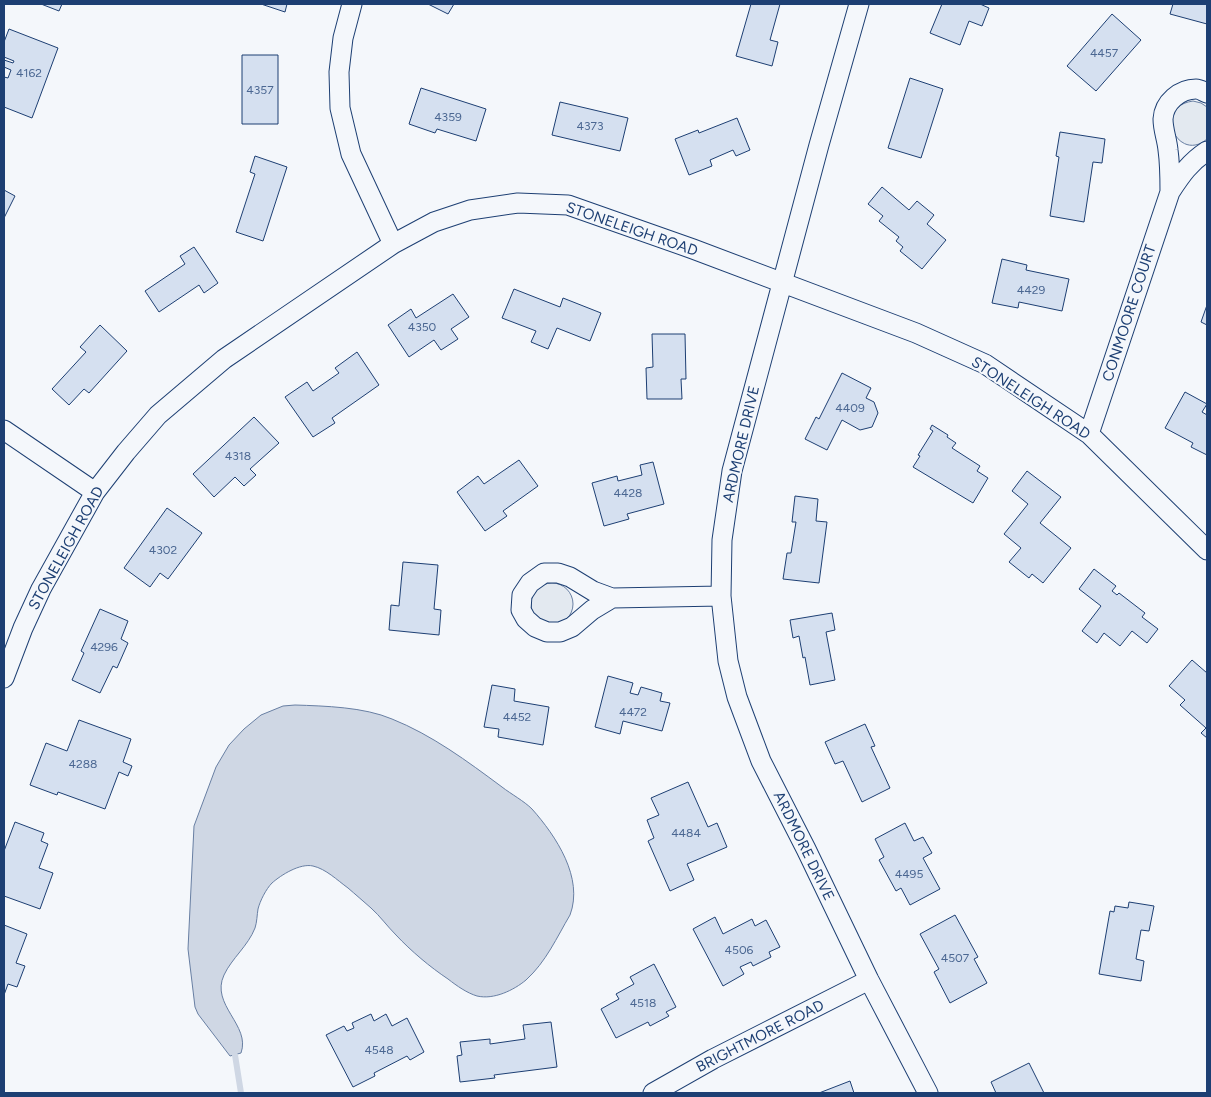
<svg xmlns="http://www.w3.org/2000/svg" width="1211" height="1097" viewBox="0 0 1211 1097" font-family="Figtree,sans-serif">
<rect width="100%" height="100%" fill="#f4f7fb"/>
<path fill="#e3e9f0" stroke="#687fa3" d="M1193,101l8,2 6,4v32c-29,25 -56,-32 -14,-38z
M531 604a21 21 0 1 1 42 0a21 21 0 1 1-42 0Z"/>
<path fill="#cfd7e4" stroke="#687fa3" d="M295,705c30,1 69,2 97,14 40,16 75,42 110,68 9,7 22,14 30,22 24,27 52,69 38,106 -13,22 -24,47 -44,65 -12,10 -32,20 -49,16 -10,-3 -20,-10 -29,-17 -18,-12 -37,-28 -52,-44 -9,-9 -16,-19 -25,-27 -8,-7 -16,-14 -23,-20 -11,-8 -22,-19 -35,-22 -13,-3 -32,9 -41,17 -6,6 -12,18 -14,26 -1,6 -1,13 -3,19 -7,18 -23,30 -31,47 -14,30 27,50 17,78l-11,3 -32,-42 -3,-7 -7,-58 6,-123 22,-59 13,-22 15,-16 17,-14 22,-9z"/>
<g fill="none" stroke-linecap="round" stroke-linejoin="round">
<path stroke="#cfd7e4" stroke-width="6" d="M235,1055l6,38"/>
</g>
<path fill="#d5e0f0" stroke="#1d3f73" d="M41,4h21l-3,7z
M261,4h26l-2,8z
M428,4h26l-6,10z
M751,4h29l-10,36 8,2 -6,24 -36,-10z
M942,4h38l9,4 -7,18 -13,-5 -9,24 -30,-12z
M1173,4h34v20l-37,-10z
M1112,14l29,26 -45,51 -29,-25z
M9,29l49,19 -26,70 -28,-11v-30l4,1 3,-8 -7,-3v-7l9,3 1,-2 -10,-4v-15z
M242,55h36v69h-36z
M910,78l33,11 -22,69 -33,-10z
M421,88l65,21 -10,32 -39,-12 -2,4 -26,-9z
M560,102l68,16 -8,33 -68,-16z
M737,118l13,32 -14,6 -3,-6 -23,10 2,6 -23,9 -14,-36 23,-9 1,3z
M1060,132l45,7 -3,24 -9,-1 -9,60 -34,-6 9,-59 -3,-1z
M255,156l32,11 -24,74 -27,-9 19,-58 -5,-2z
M882,187l27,23 8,-9 17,14 -7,9 19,16 -24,29 -22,-18 3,-4 -7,-6 3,-4 -20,-16 4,-5 -15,-12z
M4,190l11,6 -11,22z
M194,247l24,36 -14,10 -5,-8 -40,27 -14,-21 40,-27 -5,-8z
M1002,259l25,6 -1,5 43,9 -7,32 -43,-9 -1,6 -26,-5z
M514,289l46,18 3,-9 38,15 -11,28 -33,-13 -9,21 -17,-7 5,-11 -34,-13z
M453,294l16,23 -18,12 7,10 -17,11 -7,-10 -25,17 -21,-32 23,-16 5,9z
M1207,305v20l-6,-3z
M100,325l27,26 -38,42 -5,-4 -15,16 -17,-16 34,-37 -6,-5z
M652,334h33l1,45h-5l1,20h-35l-1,-31 7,-1z
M357,352l22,33 -47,33 3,5 -22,14 -28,-40 22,-15 6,9 26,-18 -4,-5z
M842,373l29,15 -5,10 8,4 4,11 -6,14 -12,3 -18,-10 -15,30 -22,-11 11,-22 3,2z
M1185,392l22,12 -5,8 5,3v40l-16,-8 2,-4 -28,-15z
M254,417l25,26 -29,26 6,6 -12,11 -9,-9 -21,20 -21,-23z
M932,425l16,10 -1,2 9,6 -4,5 28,18 -3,5 11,7 -15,25 -60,-36 7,-11 -2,-1 15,-24 -3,-2z
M519,460l19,26 -35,25 4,5 -22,15 -28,-39 21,-16 6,8z
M653,462l11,42 -37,10 2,5 -25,7 -12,-43 25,-7 1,5 24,-6 -2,-10z
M1027,471l34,26 -21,26 31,25 -28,35 -11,-9 -3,4 -20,-16 12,-14 -17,-14 24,-30 -16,-13z
M795,496l23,3 -2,22 11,1 -8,61 -36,-4 4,-26h4l5,-31h-4z
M167,508l35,25 -34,46 -8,-6 -10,14 -26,-19z
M403,562l35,3 -4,44 7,1 -2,25 -50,-5 2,-25 8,1z
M1094,569l22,17 -4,5 5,4 2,-2 26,20 -3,4 16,12 -11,14 -15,-12 -12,15 -16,-13 -7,10 -15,-12 19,-25 -22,-17z
M100,609l28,12 -7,18 7,4 -11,25 -4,-2 -13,27 -28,-13 12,-27 -3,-2z
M832,613l3,17 -9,2 9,48 -25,5 -5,-28 -2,1 -4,-22 -6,2 -3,-18z
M1192,660l15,13v65l-6,-5 5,-5 -26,-23 5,-5 -16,-14z
M608,676l25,7 -3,10 8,2 3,-8 21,6 -2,8 10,2 -8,28 -39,-10 -3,13 -25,-7z
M492,685l23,4 -1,12 35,6 -6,38 -45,-8 1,-8 -15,-2z
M79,720l52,19 -8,23 9,4 -4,10 -9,-4 -14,37 -47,-17 -1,3 -27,-10 16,-42 21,8z
M865,724l10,22 -4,1 19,41 -28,14 -19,-41 -8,3 -10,-22z
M688,782l20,45 9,-4 10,24 -40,17 7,16 -24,11 -22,-50 6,-3 -7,-18 12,-5 -8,-17z
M15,822l29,11 -3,8 7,3 -9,24 14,5 -13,36 -36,-13v-45z
M905,823l9,18 9,-4 9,16 -9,5 17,31 -30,16 -9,-17 -5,3 -17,-31 5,-3 -9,-18z
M1129,902l25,4 -5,25 -8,-1 -5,29 8,2 -3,20 -42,-7 11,-63 4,1 1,-6 13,2z
M955,915l23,42 -4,2 13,24 -37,20 -16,-31 5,-3 -19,-35z
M715,917l8,17 29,-15 3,7 11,-6 14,27 -11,5 2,5 -18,9 -2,-4 -11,5 4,7 -21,12 -30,-57z
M4,925l23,9 -11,29 9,3 -8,21 -9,-3 -4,11z
M654,964l22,43 -10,5 3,4 -19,10 -2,-4 -32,16 -15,-29 18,-10 -3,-5 18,-10 -4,-7z
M371,1014l3,7 12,-7 6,12 15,-8 17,34 -14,8 -3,-4 -33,17 1,3 -22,11 -27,-52 18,-9 3,5 7,-3 -2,-5z
M551,1022l6,45 -63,8 1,3 -35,4 -3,-26 5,-1 -2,-13 30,-3v5l35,-5 -2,-14z
M1029,1063l15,30h-48l-5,-11z
M850,1081l4,12h-35z"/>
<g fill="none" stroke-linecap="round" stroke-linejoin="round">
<defs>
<path id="street" d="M352,4l-9,34 -4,34 1,36 11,46 42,90
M859,4l-40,141 -87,326 -10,69 -1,56 7,65 9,36 24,64 45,88 63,131 59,113
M1170,192c0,-14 0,-28 -2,-42 -1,-11 -5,-20 -5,-31 1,-17 17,-30 33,-30 4,0 8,3 11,4
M4,430l91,62
M1089,434l81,-242c11,-17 20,-30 37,-41
M612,598l-19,-7 -23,-14 -12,-4h-14l-14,10 -8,12 -1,15 5,9 9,8 12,5h13l12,-5 20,-17 20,-12 109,-2
M4,678l19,-50 18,-39 54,-97 31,-40 32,-37 66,-56 169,-115 41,-22 36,-12 48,-7 50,2 125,44 223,84 69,31 104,70 118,116
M653,1093l60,-34 156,-79"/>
</defs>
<use href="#street" stroke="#1d3f73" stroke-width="21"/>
<use href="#street" stroke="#f4f7fb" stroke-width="19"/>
</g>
<g text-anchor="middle" stroke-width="4" stroke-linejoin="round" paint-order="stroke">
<g font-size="12" fill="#4b6792">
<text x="1104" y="57">4457</text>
<text x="29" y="77">4162</text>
<text x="260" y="94">4357</text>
<text x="448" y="121">4359</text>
<text x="590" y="130">4373</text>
<text x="1031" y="294">4429</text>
<text x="422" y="331">4350</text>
<text x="850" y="412">4409</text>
<text x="238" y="460">4318</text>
<text x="628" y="497">4428</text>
<text x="163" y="554">4302</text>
<text x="104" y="651">4296</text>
<text x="633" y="716">4472</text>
<text x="517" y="721">4452</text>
<text x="83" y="768">4288</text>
<text x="686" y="837">4484</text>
<text x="909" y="878">4495</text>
<text x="739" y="954">4506</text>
<text x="955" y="962">4507</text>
<text x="643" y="1007">4518</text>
<text x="379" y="1054">4548</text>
</g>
<g font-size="15" fill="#1d3f73" stroke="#f4f7fb">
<text transform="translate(632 229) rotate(19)" y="5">STONELEIGH ROAD</text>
<text transform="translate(1129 313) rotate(-72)" y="5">CONMOORE COURT</text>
<text transform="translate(1031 398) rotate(33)" y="5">STONELEIGH ROAD</text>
<text transform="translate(741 444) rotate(-77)" y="5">ARDMORE DRIVE</text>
<text transform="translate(66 548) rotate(-61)" y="5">STONELEIGH ROAD</text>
<text transform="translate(804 846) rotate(64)" y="5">ARDMORE DRIVE</text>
<text transform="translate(760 1036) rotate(-27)" y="5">BRIGHTMORE ROAD</text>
</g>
</g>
<rect width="1211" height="1097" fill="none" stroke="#1d3f73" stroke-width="10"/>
</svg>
